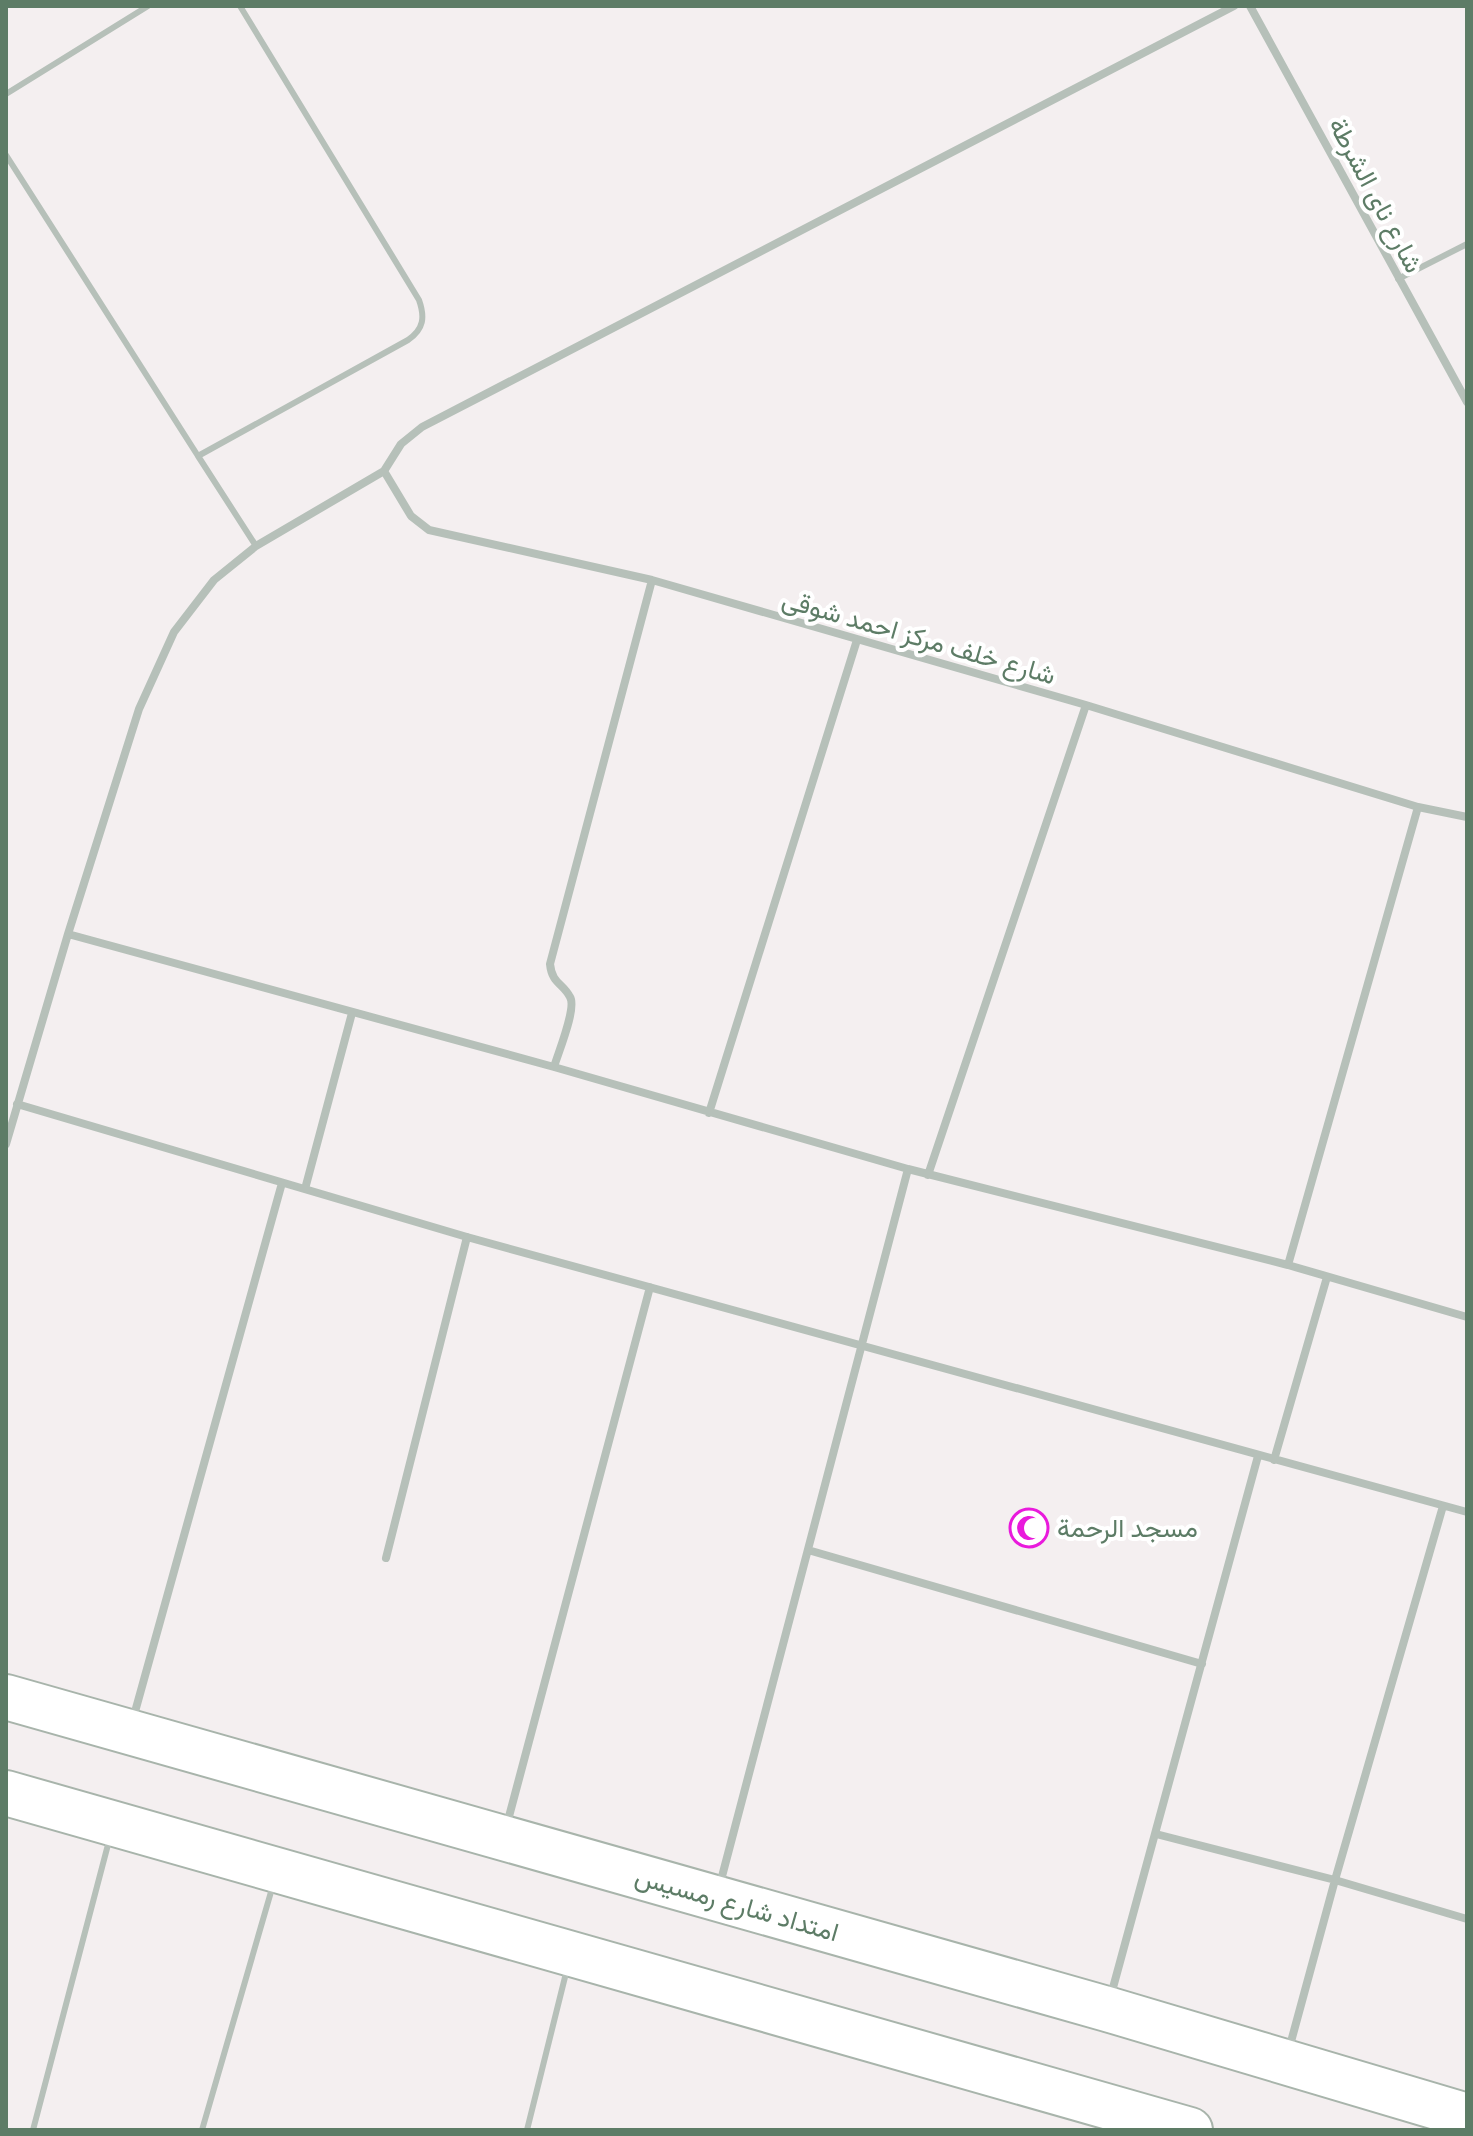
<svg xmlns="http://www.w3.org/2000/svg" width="1473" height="2136" viewBox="0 0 1473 2136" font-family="Karla,Vazirmatn,sans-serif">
<rect width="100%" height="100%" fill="#f4eff0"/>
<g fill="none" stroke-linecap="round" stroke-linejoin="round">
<defs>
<path id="primary" d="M6,1697l1101,312 360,107
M6,1793l1184,337"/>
</defs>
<use href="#primary" stroke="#a8b4ab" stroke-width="48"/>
<path stroke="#b6c0b9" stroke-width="6" d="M6,94l142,-88
M6,155l192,301 210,-116c16,-11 17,-23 11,-40l-179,-294
M1398,279l69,-35
M198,456l58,90
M33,2130l77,-293
M202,2130l71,-245
M527,2130l40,-161"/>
<path stroke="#b6c0b9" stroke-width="8" d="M1250,6l217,396
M384,471l27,45 18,14 223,50 434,125 332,102 49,10
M68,934l486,133 354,102 380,96 179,52
M554,1067c4,-14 23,-59 16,-70 -7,-14 -18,-13 -20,-33l102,-384
M17,1104l450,133 1000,275
M709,1113l148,-473
M6,1144l62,-210 71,-225 35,-77 40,-52 42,-34 128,-75 17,-27 21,-17 812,-421
M928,1175l158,-470
M305,1189l47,-176
M1288,1265l130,-458
M1274,1460l53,-183
M808,1550l394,114
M386,1558l81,-321
M133,1719l149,-536
M507,1824l143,-537
M1156,1834l179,46 132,39
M720,1884l188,-715
M1111,1995l147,-539
M1289,2049l46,-169 108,-374"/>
<use href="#primary" stroke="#fff" stroke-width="44"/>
</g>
<defs>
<symbol id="mosque-ring" viewBox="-11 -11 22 22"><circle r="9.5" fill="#fff" stroke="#e91adc" stroke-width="1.5"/><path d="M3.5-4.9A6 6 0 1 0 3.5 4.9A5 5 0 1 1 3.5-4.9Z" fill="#e91adc"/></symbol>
</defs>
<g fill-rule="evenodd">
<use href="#mosque-ring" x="1007" y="1506" width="44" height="44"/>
</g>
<g text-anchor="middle" stroke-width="8" stroke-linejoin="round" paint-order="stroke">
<g font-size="26" fill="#5d7c66" stroke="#fff">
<text transform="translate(1376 195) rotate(62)" y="9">شارع ناى الشرطة</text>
<text transform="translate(919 637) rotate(16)" y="9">شارع خلف مركز احمد شوقى</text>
<text transform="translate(737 1904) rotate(16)" y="9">امتداد شارع رمسيس</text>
</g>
<g font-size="26" fill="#5d7c66" stroke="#fff" text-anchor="start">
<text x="1057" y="1537">مسجد الرحمة</text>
</g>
</g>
<rect width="1473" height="2136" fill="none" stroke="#5d7c66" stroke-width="16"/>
</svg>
